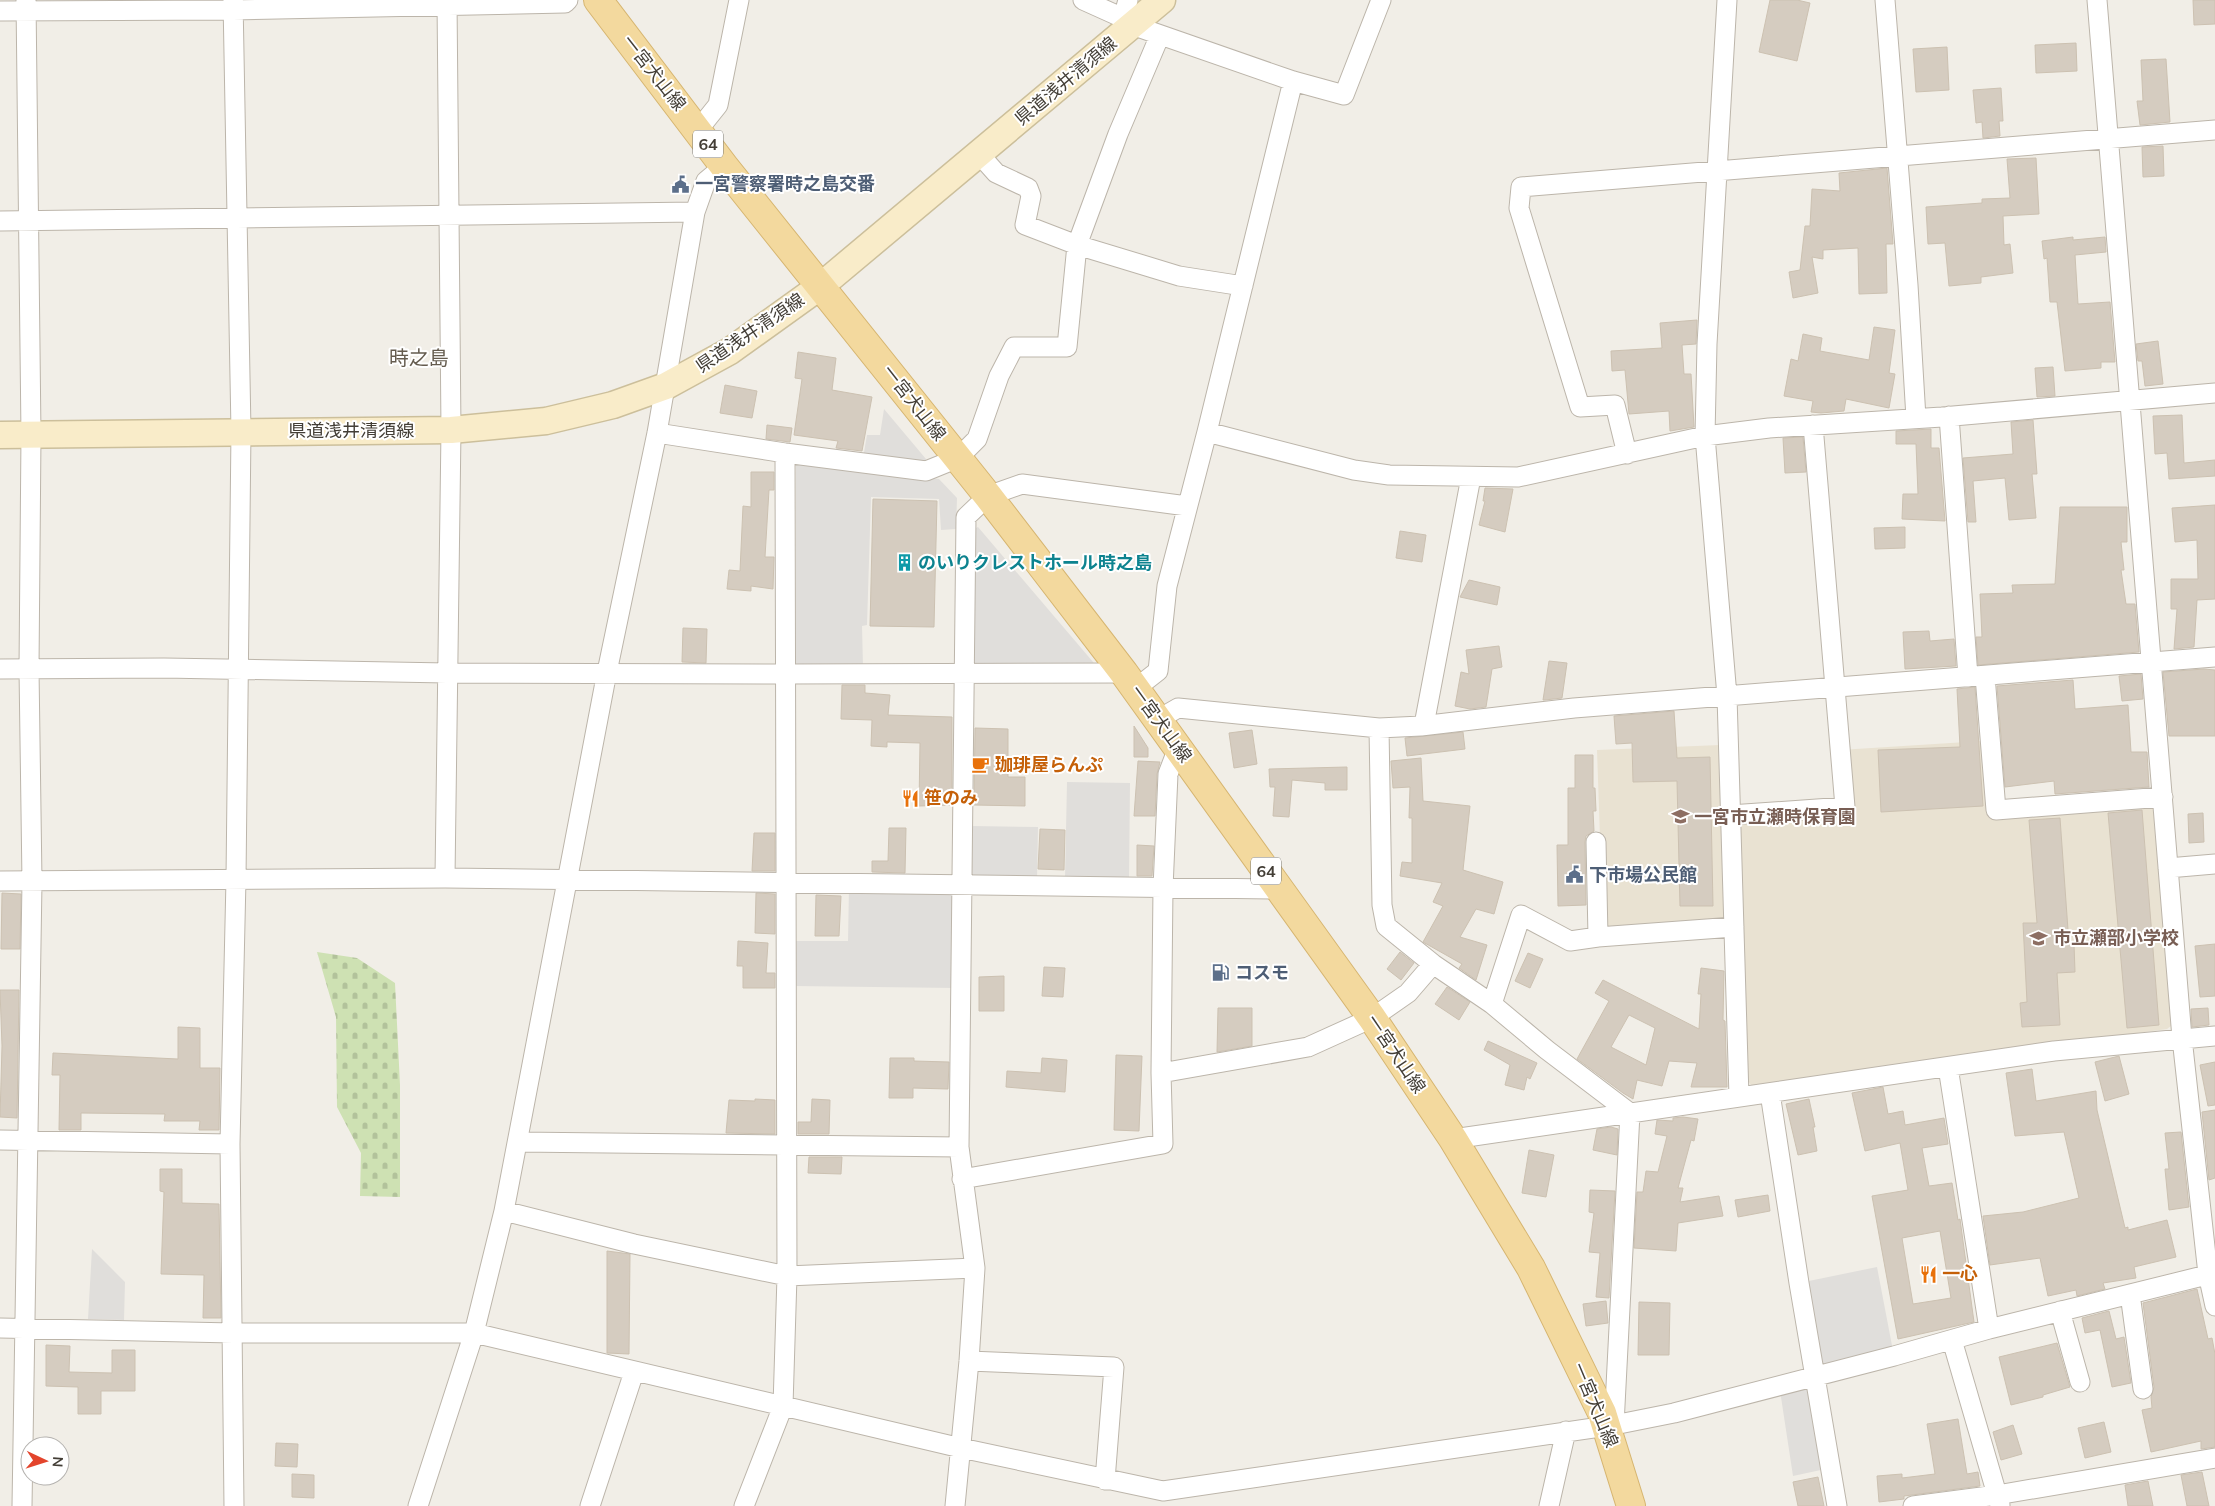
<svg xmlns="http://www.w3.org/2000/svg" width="2215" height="1506" viewBox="0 0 2215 1506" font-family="Mulish,'Noto Sans JP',sans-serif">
<defs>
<pattern id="cemetery-stones" width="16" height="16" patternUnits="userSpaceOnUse" patternTransform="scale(1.25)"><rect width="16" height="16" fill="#cee1b3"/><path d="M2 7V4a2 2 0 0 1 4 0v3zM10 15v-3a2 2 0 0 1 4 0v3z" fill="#b2c29b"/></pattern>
</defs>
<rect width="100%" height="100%" fill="#f1eee7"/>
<path fill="#e9e2d2" d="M1982,741l11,73 159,-10 6,4 18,214 -9,7 -415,57 -6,-7 -16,-264 115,-8 -5,-57z
M1720,745l6,173 -5,6 -112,8 -6,-8 -6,-174z"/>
<path fill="url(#cemetery-stones)" d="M317,952l40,6 38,25 5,102v112l-40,-1 1,-43 -24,-46 -1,-90z"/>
<path fill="#e0dedb" d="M884,409l42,50 -4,8 -59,-9 4,-23h13z
M804,461l135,18 18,19 -1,31 -15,1 -2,-31 -68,-2 -4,128 -5,1 1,41h-67v-203z
M978,527l121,142 -132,-3 5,-136z
M1067,782l63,1 -1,97 -64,-1z
M971,826l67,1 -1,52 -67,-2z
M849,887l107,1 -1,100 -161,-2 1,-45h53z
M92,1249l33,33 -1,38 -36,-1z
M1877,1267l17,89 -80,20 16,92 -37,8 -14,-92 35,-8 -15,-93z"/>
<path fill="#d5ccc0" stroke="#ccc1b1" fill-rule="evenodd" d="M1770,0h27l13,3 -13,58 -38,-9z
M2193,0h22v24l-21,1z
M2076,43l1,28 -41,2 -1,-28z
M1947,47l2,43 -33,2 -3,-43z
M2166,59l4,63 -30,3 -3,-24h6l-2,-41z
M2001,88l2,33h-4l1,15 -17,2 -1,-16 -6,1 -3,-33z
M2163,146l1,30 -21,1 -1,-30z
M2036,158l3,56 -36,2 1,29 6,-1 3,29 -32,4v6l-32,3 -4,-43 -17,1 -2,-37 56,-4v-4l28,-1 -3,-39z
M1887,168l6,76h-7l1,49 -28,1 -1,-46 -35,2v9l-11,-2 6,36 -25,5 -4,-26 11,-2 5,-44h5l2,-37 28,2 -1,-18z
M2073,237v3l32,-3 1,15 -31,3 3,49 32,-2 5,60h-14v6l-36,3 -8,-69h-7l-3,-44 -3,1 -2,-18z
M1697,320l-1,24 -14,1 2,29h7l3,53 -24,4 -1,-20 -40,3 -4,-44 -13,1 -1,-20 51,-3 -2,-25z
M1874,327l21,3 -6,43 6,1 -6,34 -43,-9 -2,12 -23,2 -10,-1 2,-11 -29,-5 7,-37 7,2 5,-27 19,4 -2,13 49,9z
M2158,341l5,43 -18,2 -3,-25h-4l-2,-17z
M798,352l38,6 -4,32 40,7 -10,54 -26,-3 2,-7 -44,-6 8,-56 -7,-1z
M2053,367l2,29 -18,1 -2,-29z
M725,385l32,6 -5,27 -32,-5z
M2182,415l2,48 31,-3v16l-46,3 -2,-26 -12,1 -2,-38z
M2033,420l4,54h-5l4,44 -27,2 -4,-42 -32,3 3,41h-8l-5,-64 50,-4 -2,-32z
M767,425l25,3 -2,14 -24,-3z
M1931,429v19h8l6,73 -43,-2 1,-25h15l-2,-50h-20v-13z
M1803,437l3,35 -21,1 -2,-35z
M751,472h23v18h-5l-4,67h9l-1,32 -22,-3v5l-24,-2 2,-19 11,1 3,-65 8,1z
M1485,488l28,1 -8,43 -26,-7 6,-24h-2z
M873,499l64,2 -3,126 -64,-1z
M2215,505v94l-18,1 -3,47 -20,2 3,-40h-6v-30h27l-1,-39 -22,2 -3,-34z
M2060,507h67v35h-6l3,28h-3l5,34h9l4,48 -161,13 -2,-28h6l-2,-43 33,-1 -1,-8 43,-1z
M1905,527v21l-30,1 -1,-21z
M1400,531l26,4 -4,27 -26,-4z
M1469,580l31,7 -3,18 -37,-8z
M683,628l24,1 -1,34 -24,-1z
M1929,631l1,10 24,-2 2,27 -51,3 -2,-37z
M1499,646l3,21 -10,2 -6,38 -16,2 -15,-3 6,-34 8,2 -3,-24z
M1549,661l18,2 -5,35 -17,2h-2z
M2204,669l11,1v66h-46l-6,-64z
M2141,674l2,25 -21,2 -3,-25z
M2073,680l2,29 53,-4 3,47h16l2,35 -94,7 -1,-13 -49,6 -8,-101z
M842,685h23v8l25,2 -2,20 64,2v88l-33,1 1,-63 -33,-1v5l-16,-1 1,-26 -31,-1z
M1975,687l8,119 -102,6 -3,-62 82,-3 -3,-58z
M1674,711l3,47 33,-1 3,149h-33l-3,-125 -44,1 -1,-39 -16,1 -2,-28z
M1134,726l14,22v9h-14z
M975,728l33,1v48h17v29l-51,-1z
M1252,730l5,34 -23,4 -5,-35z
M1463,732l2,17 -58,7 -2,-18z
M1575,755h18v33h2l1,23h-3l1,20 -8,5 -1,6 1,63 -28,1 -1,-61h11v-57h7z
M1421,758l2,43 47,5 -7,64 40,12 -9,32 -18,-5 -16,28 27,8 -11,35 -17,-12 3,-4 -39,-22 20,-36 -10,-4 9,-19 -42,-7 2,-14 10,1v-45h-3l1,-31 -17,1 -2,-27z
M1138,761l22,1 -3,12 -2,42h-21z
M1347,767v23h-22v-7l-33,-3 -3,37 -16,-1 2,-29h-5l-1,-18z
M2142,810l17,215 -32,3 -19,-215z
M2203,813l1,29 -15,1 -1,-29z
M2060,818l9,126h5l1,28 -18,1 3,52 -38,2 -2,-24 7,-1 -4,-79h14l-8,-103z
M889,828h17l-1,45 -33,-1v-11h16z
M1040,829l25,1 -1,40 -26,-1z
M754,833h21v38h-23z
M1137,845l17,1 -2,30h-15z
M2,893l19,1 -1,55h-19z
M756,893l19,1v40l-20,-1z
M816,895l25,1 -2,40h-24z
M738,941l30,2 -2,30h9v15h-32v-22h-6z
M2215,944v52l-15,1 -5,-51z
M1400,952l14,11 -13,17 -14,-11z
M1528,953l15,6 -13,29 -15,-7z
M1044,967l21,1 -2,29 -21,-1z
M1701,968l23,3 -1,49 2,1 2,66h-36l6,-24 -28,-2 -7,25 -25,-6 -4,19 -10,-6 -46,-34 32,-58 -14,-8 8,-13 96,49 2,-35h-3zM1629,1015l26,13 -9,37 -35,-18z
M1004,976v35h-25v-34z
M1447,987l23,15 -11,18 -24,-16z
M0,990h19l-2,128 -17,-1 2,-71z
M1218,1008h34v38l-35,6z
M2208,1008l1,17 -17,2 -1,-18z
M178,1027l22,1v40h20l-1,62h-20l1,-9h-36l1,-7 -84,-1v17h-22l1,-55h-8l1,-22 125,6z
M1488,1041l49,22 -7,16 -3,-2 -3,13 -19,-5 5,-20 -26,-15z
M1116,1055l26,1 -3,75 -25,-1z
M2119,1056l10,38 -24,7 -10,-39z
M890,1058h24v3l35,1 -1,27 -35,-1v10h-24z
M1042,1058l25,2 -2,32 -59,-5 1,-16 34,2z
M2215,1062v43l-7,1 -8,-41z
M2032,1069l4,32 60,-10 1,19 28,118 3,-1v3l39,-10 9,37 -42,10 2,11 -33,5 2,6 -28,7 -1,-6 -28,6 -8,-38 -50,7 -7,-49 40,-4 56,-14 -15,-66 -49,4 -9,-63z
M1883,1087l5,27 15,-3 2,14 39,-7 4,26 -26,4 7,38 23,-3 6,37 2,-1 14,103 -76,17 -26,-143 36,-6 -8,-47 -35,8 -13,-58zM1940,1231l11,67 -38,6 -11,-66z
M755,1099l20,1v34l-49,-1 3,-33 26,1z
M812,1099l18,1 -1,34h-31v-12h13z
M1809,1099l6,28h-2l4,24 -19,4 -12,-51z
M2215,1110v68l-6,2 -7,-68z
M1683,1117l15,2 -4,22 -3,-1 -13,48h5l-3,14 39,-6 4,20 -45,7 -2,28 -42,-3 3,-56h6l3,-21 12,1 9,-36 -12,-2 2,-14 16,1v-3z
M1611,1127l7,2 -1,26 -24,-5 4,-21z
M2181,1132l8,75 -20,3 -4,-41h4l-4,-36z
M1529,1150l25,5 -8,42 -24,-4z
M809,1157h33l-1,17 -33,-1z
M160,1169h22v34l37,1 2,114h-18l1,-43 -43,-1 3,-82 -4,-1z
M1590,1190l25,1 -6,107 -13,-1 4,-44 -11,-1 5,-39 -5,-1z
M1768,1195l2,16 -32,6 -3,-17z
M607,1251l23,3 -1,100 -22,-1z
M2197,1289l11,50 4,-1 3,16v93l-14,2v-8l-50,11 -9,-42 10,-2 -1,-11 3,-10 -11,-84z
M1606,1301l2,22 -22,3 -3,-22z
M1639,1302l31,1 -1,52h-31z
M2109,1311l7,28 8,-2 7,46 -19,4 -12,-57 -15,3 -3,-15z
M2057,1343l13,44 -27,8v2l-32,8 -12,-48z
M46,1345l24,1 -1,26 43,1v-23h23v41h-34v23h-23v-27l-32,-1z
M1958,1419l9,55 11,-2 2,14 -68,9 -8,1v3l-25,3 -2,-26 25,-2v4l33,-4 -8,-50z
M2104,1422l7,30 -26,6 -7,-30z
M2013,1425l9,29 -21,6 -8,-28z
M276,1443l22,1 -1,23 -22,-1z
M2202,1472l7,34h-22l-6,-31z
M292,1474l22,1v23l-22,-1z
M1818,1477l6,29h-26l-5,-24z
M2148,1481l5,25h-25l-3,-21z"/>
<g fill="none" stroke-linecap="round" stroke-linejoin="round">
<defs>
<path id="street" d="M233,0l8,431 -5,448 -6,265 4,362
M1083,0l40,18
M1128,0l-5,18 9,7 161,56 51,14 37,-95
M1727,0l-20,344 -2,92 22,260 12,401
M1885,0l23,285 8,133
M2097,0l85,1038 26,236 7,32
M0,11l233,-1 332,-7 3,-3
M698,130l20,-25 21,-105
M980,155l16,18 32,15 3,8 -6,29 52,20 102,31 64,10
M0,221l695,-9
M1949,416l19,261
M1207,432l147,38 35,5 129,2 187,-41 64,-8 173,-11 273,-24
M657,433l128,20 141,18 32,-13 19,-19 22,-63 15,-29h53l10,-102 41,-111 42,-99
M1627,454l-12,-49 -35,2 -61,-199 2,-21 694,-57
M0,669l164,-1 283,5 339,1 338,-1
M1985,676l11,134 167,-13
M1135,689l23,-18 9,-85 40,-154 86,-351
M1159,719l19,-11 201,20 42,-2 153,-18 641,-51
M1424,725l47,-248
M1379,728l3,177 4,21 47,38 59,40 55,46 83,63 -16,312
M1730,815l115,-8 -32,-382
M1596,842l2,95
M2168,868l47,-4
M445,878l6,-448 -4,-430
M0,881l445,-3 834,11
M1492,1004l29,-89 49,26 28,-4 136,-10
M1948,1067l41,262
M1161,1073l147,-26 64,-29 36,-25 25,-29
M1770,1093l29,190 38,223
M1453,1139l601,-88 161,-15
M0,1140l230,4
M518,1142l441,5
M962,1179l201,-35 -2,-71 2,-185 5,-114 10,-26
M504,1211l130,33 153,32 188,-8
M2130,1294l13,95
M2060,1311l20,71
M0,1328l233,5h241l487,115 202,43 451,-66 60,-12 220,-57 95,-27 226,-56
M1952,1340l48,165
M969,1361l145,6 -9,113
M22,1506l10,-624 -3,-213 2,-234 -5,-435
M418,1506l56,-173 30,-122 103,-539 50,-239 38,-221 11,-31 18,-15
M590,1506l44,-134
M744,1506l39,-100 4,-130 -2,-823
M955,1506l14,-145 6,-93 -16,-121 7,-630 22,-21 34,-12 165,22
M1549,1506l17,-75
M1913,1506l84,-11 218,-37"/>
<path id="secondary" d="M0,435l451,-5 95,-9 67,-16 53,-19 64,-35 92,-66 340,-285"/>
<path id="primary" d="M598,0l126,166 264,330 136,177 248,345 81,121 78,129 71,145 29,93"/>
</defs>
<use href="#street" stroke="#bcb5aa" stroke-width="21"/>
<use href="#secondary" stroke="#ccbf9b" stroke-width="29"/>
<use href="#primary" stroke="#d6b570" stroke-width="30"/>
<use href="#street" stroke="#fff" stroke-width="19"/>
<use href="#secondary" stroke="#f9ecc9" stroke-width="26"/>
<use href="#primary" stroke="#f3d99e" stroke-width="28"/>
</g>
<defs>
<symbol id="civic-bare" viewBox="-9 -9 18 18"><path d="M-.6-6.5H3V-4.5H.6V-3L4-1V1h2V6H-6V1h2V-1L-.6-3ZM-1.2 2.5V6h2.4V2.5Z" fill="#5c6f8a" stroke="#fff" stroke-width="2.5" paint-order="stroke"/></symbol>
<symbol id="building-bare" viewBox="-9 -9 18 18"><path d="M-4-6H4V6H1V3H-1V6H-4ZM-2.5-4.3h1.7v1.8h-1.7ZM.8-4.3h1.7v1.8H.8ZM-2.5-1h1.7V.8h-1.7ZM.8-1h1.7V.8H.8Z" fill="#0f9aa8" stroke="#fff" stroke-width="2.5" paint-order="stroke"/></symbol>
<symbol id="cafe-bare" viewBox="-9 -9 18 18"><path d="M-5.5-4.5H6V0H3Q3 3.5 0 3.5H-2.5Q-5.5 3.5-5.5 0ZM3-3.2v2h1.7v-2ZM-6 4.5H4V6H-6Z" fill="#e8710a" stroke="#fff" stroke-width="2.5" paint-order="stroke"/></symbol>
<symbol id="restaurant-bare" viewBox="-9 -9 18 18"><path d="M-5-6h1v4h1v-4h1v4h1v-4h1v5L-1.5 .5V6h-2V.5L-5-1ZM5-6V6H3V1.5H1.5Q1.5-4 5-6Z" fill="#e8710a" stroke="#fff" stroke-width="2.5" paint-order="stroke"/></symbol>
<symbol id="school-bare" viewBox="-9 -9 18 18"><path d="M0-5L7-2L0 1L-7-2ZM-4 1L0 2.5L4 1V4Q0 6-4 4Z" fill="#8d6e63" stroke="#fff" stroke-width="2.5" paint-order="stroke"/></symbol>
<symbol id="fuel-bare" viewBox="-9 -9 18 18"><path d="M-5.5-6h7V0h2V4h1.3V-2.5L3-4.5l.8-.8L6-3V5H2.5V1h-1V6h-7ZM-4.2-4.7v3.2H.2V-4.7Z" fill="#5c6f8a" stroke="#fff" stroke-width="2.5" paint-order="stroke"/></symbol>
</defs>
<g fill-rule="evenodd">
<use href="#civic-bare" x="668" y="172" width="25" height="25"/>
<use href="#building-bare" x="892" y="550" width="25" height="25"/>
<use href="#cafe-bare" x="968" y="752" width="25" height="25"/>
<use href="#restaurant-bare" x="898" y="786" width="25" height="25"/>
<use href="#school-bare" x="1668" y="804" width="25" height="25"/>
<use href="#civic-bare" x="1562" y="862" width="25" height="25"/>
<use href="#school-bare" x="2026" y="926" width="25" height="25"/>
<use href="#fuel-bare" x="1208" y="960" width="25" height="25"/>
<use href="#restaurant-bare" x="1916" y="1262" width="25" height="25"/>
</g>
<g text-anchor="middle" stroke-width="4" stroke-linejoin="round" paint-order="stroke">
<g fill="#fff" stroke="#7b7872" stroke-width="1">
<rect x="693" y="130.5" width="30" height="27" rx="4"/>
<rect x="1251" y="857.5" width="30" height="27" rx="4"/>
</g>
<g font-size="16" font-weight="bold" fill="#433e36">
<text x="708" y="150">64</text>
<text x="1266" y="877">64</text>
</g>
<g font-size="18" fill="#433e36" stroke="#fff">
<text transform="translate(654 73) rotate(52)" y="6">一宮犬山線</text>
<text transform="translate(1066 81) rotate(-40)" y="6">県道浅井清須線</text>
<text transform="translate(750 333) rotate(-34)" y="6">県道浅井清須線</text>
<text transform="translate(914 403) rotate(52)" y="6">一宮犬山線</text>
<text x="351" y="437">県道浅井清須線</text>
<text transform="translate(1161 724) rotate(54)" y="6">一宮犬山線</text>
<text transform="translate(1396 1054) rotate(56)" y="6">一宮犬山線</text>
<text transform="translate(1595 1405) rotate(67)" y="6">一宮犬山線</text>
</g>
<g font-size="18" font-weight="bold" fill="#4e5e75" stroke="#fff" text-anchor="start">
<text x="695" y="190">一宮警察署時之島交番</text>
<text x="1589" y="881">下市場公民館</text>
<text x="1235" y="979">コスモ</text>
</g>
<g font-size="18" font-weight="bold" fill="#0d838f" stroke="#fff" text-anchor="start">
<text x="918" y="569">のいりクレストホール時之島</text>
</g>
<g font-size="18" font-weight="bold" fill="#c56008" stroke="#fff" text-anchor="start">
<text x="995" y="771">珈琲屋らんぷ</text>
<text x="924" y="804">笹のみ</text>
<text x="1942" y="1280">一心</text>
</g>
<g font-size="18" font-weight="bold" fill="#785e54" stroke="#fff" text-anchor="start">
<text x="1694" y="823">一宮市立瀬時保育園</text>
<text x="2053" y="944">市立瀬部小学校</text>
</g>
<g font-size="20" fill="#655c4f" stroke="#fff">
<text x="419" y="365">時之島</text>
</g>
</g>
<g transform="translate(45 1461) rotate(94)"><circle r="24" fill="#ffffff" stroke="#b4b2af"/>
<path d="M0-4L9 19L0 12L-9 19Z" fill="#e3442c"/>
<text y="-8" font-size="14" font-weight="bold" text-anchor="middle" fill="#433e36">N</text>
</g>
</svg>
